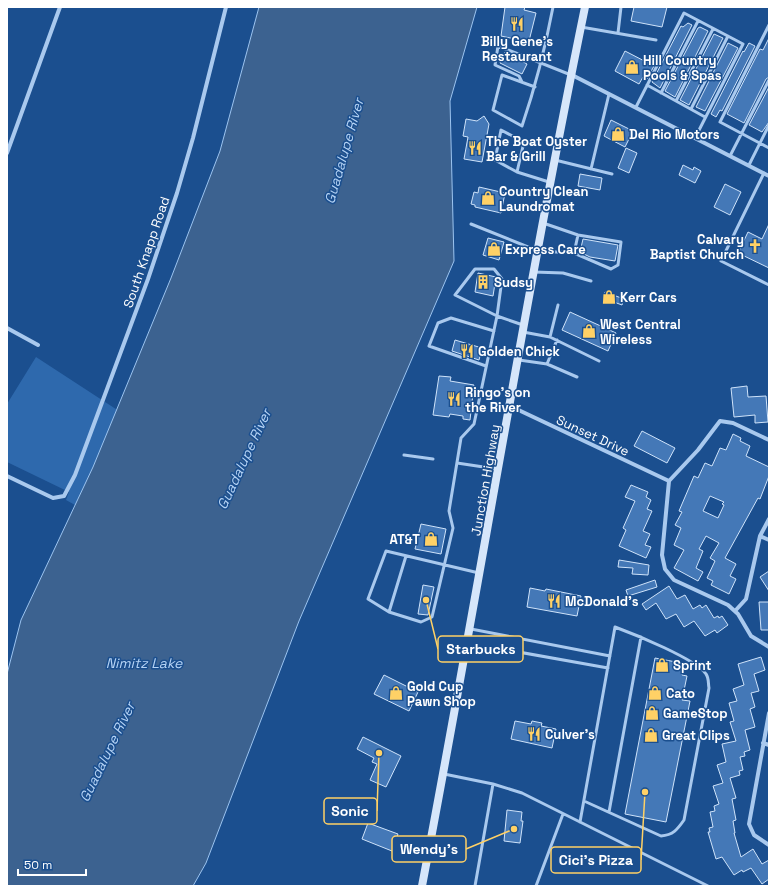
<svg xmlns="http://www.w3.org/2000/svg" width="776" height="893" viewBox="0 0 776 893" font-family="'Space Grotesk',sans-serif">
<rect width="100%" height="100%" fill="#1b4f8f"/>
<path fill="#2e69ad" d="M36,357l89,58 -41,95 -18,-10 3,-8 -62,-30v-58z"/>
<path fill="#3c6290" stroke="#9cc4f0" d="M259,7h218l-27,94 4,160 -155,360 -93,242 -13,23h-186v-212l14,-54 72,-153 78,-189 49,-127z"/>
<path fill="#4478b7" stroke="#cfe3fa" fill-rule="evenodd" d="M505,7h20l-1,3 12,3 -8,32 -14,-3 1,-3 -14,-3z
M634,7h33l-5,20 -31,-6z
M688,23l4,2 -32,63 -8,-6 29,-56 2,1z
M700,27l8,4 -33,66 -10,-6 33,-63z
M714,34l9,4 -1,2 -33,65 -9,-5z
M769,38v39l-3,2 -22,44 -17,-9 33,-65 3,1z
M728,43l10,5 -33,63 -9,-4z
M749,43l6,3 -33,65 -2,-1 -4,7 -5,-3 32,-63 1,1z
M625,51l29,15 -7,13 -4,-2 -4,7 -24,-13z
M505,52l22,12 -5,10 -22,-11z
M769,87v35l-7,10 -13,-7z
M484,116l5,8 -7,38 -18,-3 4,-22 -5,-1 3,-17 11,2z
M611,120l22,11 -8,16 -21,-11z
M626,148l11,5 -8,20 -11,-5z
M683,165l10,5 1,-3 7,4 -6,12 -16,-8z
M580,174l22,4 -2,12 -22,-4z
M725,184l16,8 -11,23 -16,-8z
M479,187l26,6 -4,20 -26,-6v-2l-4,-1 3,-12 4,1z
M769,224v44l-31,-15 10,-21 14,7z
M488,238l16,4 -5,18 -16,-5z
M583,239l35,6 -3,16 -25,-4 -10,-5z
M478,273l18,4 -3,19 -18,-4z
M605,292l19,7 -2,6 -19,-7z
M570,312l46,21 -8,18 -46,-21z
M455,340l27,8 -3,12 -27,-9z
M439,376l12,1 -1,4 24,4 -4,35 -7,-1v-3l-13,-2 -1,3 -16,-2z
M747,386l1,11 18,-1 2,26 -13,1v-8l-21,2 -3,-29z
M642,431l33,17 -8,15 -33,-17z
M733,434l8,4 -1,3 10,5 -4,10 23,11v9l-9,23 -2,-1 -33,60 11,6 -6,12 6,3 -7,15 -18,-9 2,-4 -6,-3 8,-17 -5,-3 9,-15 -13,-7 -7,13 4,2 -7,17 7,4 -5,9 -24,-13 10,-18 -10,-5 7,-17 -6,-3 7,-13 -3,-1 15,-35 4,2 7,-15 7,3 8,-18 6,2zM710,496l14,6 -2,2 2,1 -6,13 -15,-7z
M631,485l17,7 -2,5 5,3 -4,9 5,2 -9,20 7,3 -5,11 6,2 -5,11 -27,-12 7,-16 -3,-2 12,-27 -10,-4z
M421,524l25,5 -5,25 -26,-5z
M619,560l30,5 -1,10 -16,-1 1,-6 -15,-1z
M769,571v20l-9,-14z
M655,580l2,7 -29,9 -2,-6z
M423,585l11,2 -6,28 -10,-1z
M669,586l8,13 8,-4 8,14 7,-4 2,3 4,-3 8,13 4,-2 1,2 3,-2 6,9 -11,8 -2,-3 -10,6 -11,-15 -10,6 -8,-13 -10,5 -10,-16 -10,7 -4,-6z
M530,588l15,3 1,-2 35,7 -4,20 -50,-9z
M759,602h10v28h-8z
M761,657l4,13 -11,4 5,17 -8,2 4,14 -5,2 5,18 -10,3 5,20 -6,2 1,4 -5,1 3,13 -4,1 1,4 -10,3 6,20 -4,1 4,21 -3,1 2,12h-1l7,24 12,-8 9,15 7,-4v19l-7,5 -11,-16 -8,4 -1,-2 -8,5 -12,-18 -6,2 -8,-27h2l-1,-4 4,-1 -3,-15 5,-1 -1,-5 5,-2 -6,-18 10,-3 -6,-18 9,-3 -4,-18 14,-3 -6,-19 4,-1 -5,-18 8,-2 -4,-12 11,-4 -6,-21z
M655,658l21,4 -1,4 8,1 -1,8 5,1 -5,24 8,1 -24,121 -41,-8z
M384,675l34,17 -9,19 -35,-17z
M515,721l16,3 1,-3 10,2 -1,3 15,3 -4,19 -41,-9z
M363,737l38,19 -15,31 -16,-7 7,-16 -5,-2 2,-4 -17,-9z
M507,810l15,2 -1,9h2l-3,22 -16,-2z
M368,823l30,11 -6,17 -30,-12z"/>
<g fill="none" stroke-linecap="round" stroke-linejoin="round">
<path stroke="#a9c9ee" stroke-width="3" d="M769,25l-49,97 49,26
M581,27l75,13
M618,33l3,-26
M522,82l-3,-6 -24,-11 3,-19 73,29
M647,85l58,32
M535,87l-33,-12 -9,35 29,16c14,-41 23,-77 31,-119
M661,93l37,-72
M676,101l37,-72
M636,107l48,-94 59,31 -48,94
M691,109l37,-73
M730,156l39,-76
M555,160l57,14
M749,165l20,-40
M591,169l18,-75
M517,172l7,-30 -23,-12 -6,30 22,12 32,10
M764,173l-43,88 48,24
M471,224l67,27 36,2 37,16 7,-4 3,-23 -43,-7 -35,-12
M574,253l4,-18
M534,272l29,1 28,8
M523,332l27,5 49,24
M550,337l8,-32
M557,340l-10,24 30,13
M519,360l28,4
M486,366l-57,-20 9,-23 13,-5 43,13
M404,455l29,4
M457,463l40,6
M479,573l-93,-22 -18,48 21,13 32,10 11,-5 21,-89 -4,-17 12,-73 13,-14 23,-108 5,-37 -8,-10h-19l-20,26 42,21 26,9
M389,612l17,-56
M471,629l139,27
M468,643l140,25
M444,774l49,10 29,9 186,93
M609,812l32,-175
M580,822l35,-195c19,7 81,32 91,47 3,4 2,9 3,14l-25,132c-7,10 -11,15 -23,16l-77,-35
M475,886l18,-102
M536,886l27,-72"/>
<path stroke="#a9c9ee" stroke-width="4" d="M572,75l197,101
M7,153l53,-146
M7,328l31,17
M510,406l159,75
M7,476l46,22 11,-2 11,-21 73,-196 29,-86 16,-55 33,-131
M669,481l-7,74 3,14 9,11 54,25 10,9 13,22 18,11
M669,481l29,-31 22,-29 13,2 36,17
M760,536l9,4
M735,611l11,-12 14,-63 9,-17
M769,713l-20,111 5,11 15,10
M763,743l6,2"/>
<path stroke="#d6e6fa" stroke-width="8" d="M422,886c56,-293 103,-587 163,-879"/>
</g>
<defs>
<symbol id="restaurant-bare" viewBox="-9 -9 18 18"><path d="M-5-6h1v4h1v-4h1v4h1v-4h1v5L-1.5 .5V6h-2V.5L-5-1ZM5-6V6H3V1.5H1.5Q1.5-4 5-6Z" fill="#ffd166" stroke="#1b4f8f" stroke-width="2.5" paint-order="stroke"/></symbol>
<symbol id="shop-bare" viewBox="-9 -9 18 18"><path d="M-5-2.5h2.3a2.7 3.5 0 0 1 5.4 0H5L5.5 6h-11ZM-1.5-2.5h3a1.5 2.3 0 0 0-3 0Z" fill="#ffd166" stroke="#1b4f8f" stroke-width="2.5" paint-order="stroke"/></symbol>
<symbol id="church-bare" viewBox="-9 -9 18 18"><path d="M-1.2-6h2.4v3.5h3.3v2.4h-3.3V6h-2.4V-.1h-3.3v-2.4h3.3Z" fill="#ffd166" stroke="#1b4f8f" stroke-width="2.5" paint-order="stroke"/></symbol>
<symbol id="building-bare" viewBox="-9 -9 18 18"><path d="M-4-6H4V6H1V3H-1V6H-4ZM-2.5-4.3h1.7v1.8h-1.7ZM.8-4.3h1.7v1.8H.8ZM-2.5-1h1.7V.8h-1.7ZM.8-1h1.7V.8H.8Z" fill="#ffd166" stroke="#1b4f8f" stroke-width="2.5" paint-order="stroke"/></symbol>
</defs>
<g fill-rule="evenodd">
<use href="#restaurant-bare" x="507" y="14" width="20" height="20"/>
<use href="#shop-bare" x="622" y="57" width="20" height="20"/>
<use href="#shop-bare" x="608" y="124" width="20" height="20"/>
<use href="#restaurant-bare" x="465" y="138" width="20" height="20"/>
<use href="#shop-bare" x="478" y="188" width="20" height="20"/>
<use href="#church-bare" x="745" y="236" width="20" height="20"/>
<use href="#shop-bare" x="484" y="239" width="20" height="20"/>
<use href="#building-bare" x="473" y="272" width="20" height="20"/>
<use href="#shop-bare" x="599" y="287" width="20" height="20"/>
<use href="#shop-bare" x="579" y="321" width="20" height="20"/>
<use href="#restaurant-bare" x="457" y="341" width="20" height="20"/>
<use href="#restaurant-bare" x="444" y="389" width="20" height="20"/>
<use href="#shop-bare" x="421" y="529" width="20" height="20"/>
<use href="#restaurant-bare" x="544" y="591" width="20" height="20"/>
<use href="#shop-bare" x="652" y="655" width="20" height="20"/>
<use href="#shop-bare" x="386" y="683" width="20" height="20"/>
<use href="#shop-bare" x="645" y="683" width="20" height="20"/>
<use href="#shop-bare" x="642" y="703" width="20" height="20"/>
<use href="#restaurant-bare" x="524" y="724" width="20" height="20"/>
<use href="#shop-bare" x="641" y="725" width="20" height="20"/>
</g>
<g text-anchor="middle" stroke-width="3" stroke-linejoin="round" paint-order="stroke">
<g font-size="13" font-weight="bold" fill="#fff" stroke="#1b4f8f" text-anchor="start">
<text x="517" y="46" text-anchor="middle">Billy Gene's<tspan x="517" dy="15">Restaurant</tspan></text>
<text x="643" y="65">Hill Country<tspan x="643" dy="15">Pools &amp; Spas</tspan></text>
<text x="629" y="139">Del Rio Motors</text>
<text x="486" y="146">The Boat Oyster<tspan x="486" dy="15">Bar &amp; Grill</tspan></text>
<text x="499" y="196">Country Clean<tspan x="499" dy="15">Laundromat</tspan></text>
<text x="744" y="244" text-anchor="end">Calvary<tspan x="744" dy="15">Baptist Church</tspan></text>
<text x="505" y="254">Express Care</text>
<text x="494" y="287">Sudsy</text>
<text x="620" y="302">Kerr Cars</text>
<text x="600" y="329">West Central<tspan x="600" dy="15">Wireless</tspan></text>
<text x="478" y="356">Golden Chick</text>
<text x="465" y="397">Ringo's on<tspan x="465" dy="15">the River</tspan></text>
<text x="420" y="544" text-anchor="end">AT&amp;T</text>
<text x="565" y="606">McDonald's</text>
<text x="673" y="670">Sprint</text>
<text x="407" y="691">Gold Cup<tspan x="407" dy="15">Pawn Shop</tspan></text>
<text x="666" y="698">Cato</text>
<text x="663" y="718">GameStop</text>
<text x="545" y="739">Culver's</text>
<text x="662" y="740">Great Clips</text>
</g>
<g font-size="13" fill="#fff" stroke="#1b4f8f">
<text transform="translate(146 252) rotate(-71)" y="5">South Knapp Road</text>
<text transform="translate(593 435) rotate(25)" y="5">Sunset Drive</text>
<text transform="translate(485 480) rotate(-80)" y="5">Junction Highway</text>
</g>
<g font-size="14" font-style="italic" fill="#b5d3f5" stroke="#1b4f8f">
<text transform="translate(344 151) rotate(-74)" y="5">Guadalupe River</text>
<text transform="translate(244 459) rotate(-65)" y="5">Guadalupe River</text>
<text x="144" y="668">Nimitz Lake</text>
<text transform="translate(107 752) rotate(-64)" y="5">Guadalupe River</text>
</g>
</g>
<path fill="none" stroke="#ffd166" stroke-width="1.5" d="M426 600L438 649M379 753L377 811M514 829L466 849M645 792L641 860"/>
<g fill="#ffd166" stroke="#1b4f8f" stroke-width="1.5">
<circle cx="426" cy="600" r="4"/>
<circle cx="379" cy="753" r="4"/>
<circle cx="514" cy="829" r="4"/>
<circle cx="645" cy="792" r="4"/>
</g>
<g fill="#1b4f8f" stroke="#ffd166" stroke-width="1.5">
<rect x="438" y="636" width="85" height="26" rx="4"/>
<rect x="324" y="798" width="53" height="26" rx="4"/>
<rect x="392" y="836" width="74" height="26" rx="4"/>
<rect x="551" y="847" width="90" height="26" rx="4"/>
</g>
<g font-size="14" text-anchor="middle" font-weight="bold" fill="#fff">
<text x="481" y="654">Starbucks</text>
<text x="350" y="816">Sonic</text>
<text x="429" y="854">Wendy's</text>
<text x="596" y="865">Cici's Pizza</text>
</g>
<rect width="776" height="893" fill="none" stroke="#ffffff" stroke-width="16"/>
<path d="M18 869v6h68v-6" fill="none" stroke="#ffffff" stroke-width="2"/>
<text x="24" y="869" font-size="12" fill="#ffffff" stroke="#1b4f8f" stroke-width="3" paint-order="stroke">50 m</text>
</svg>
